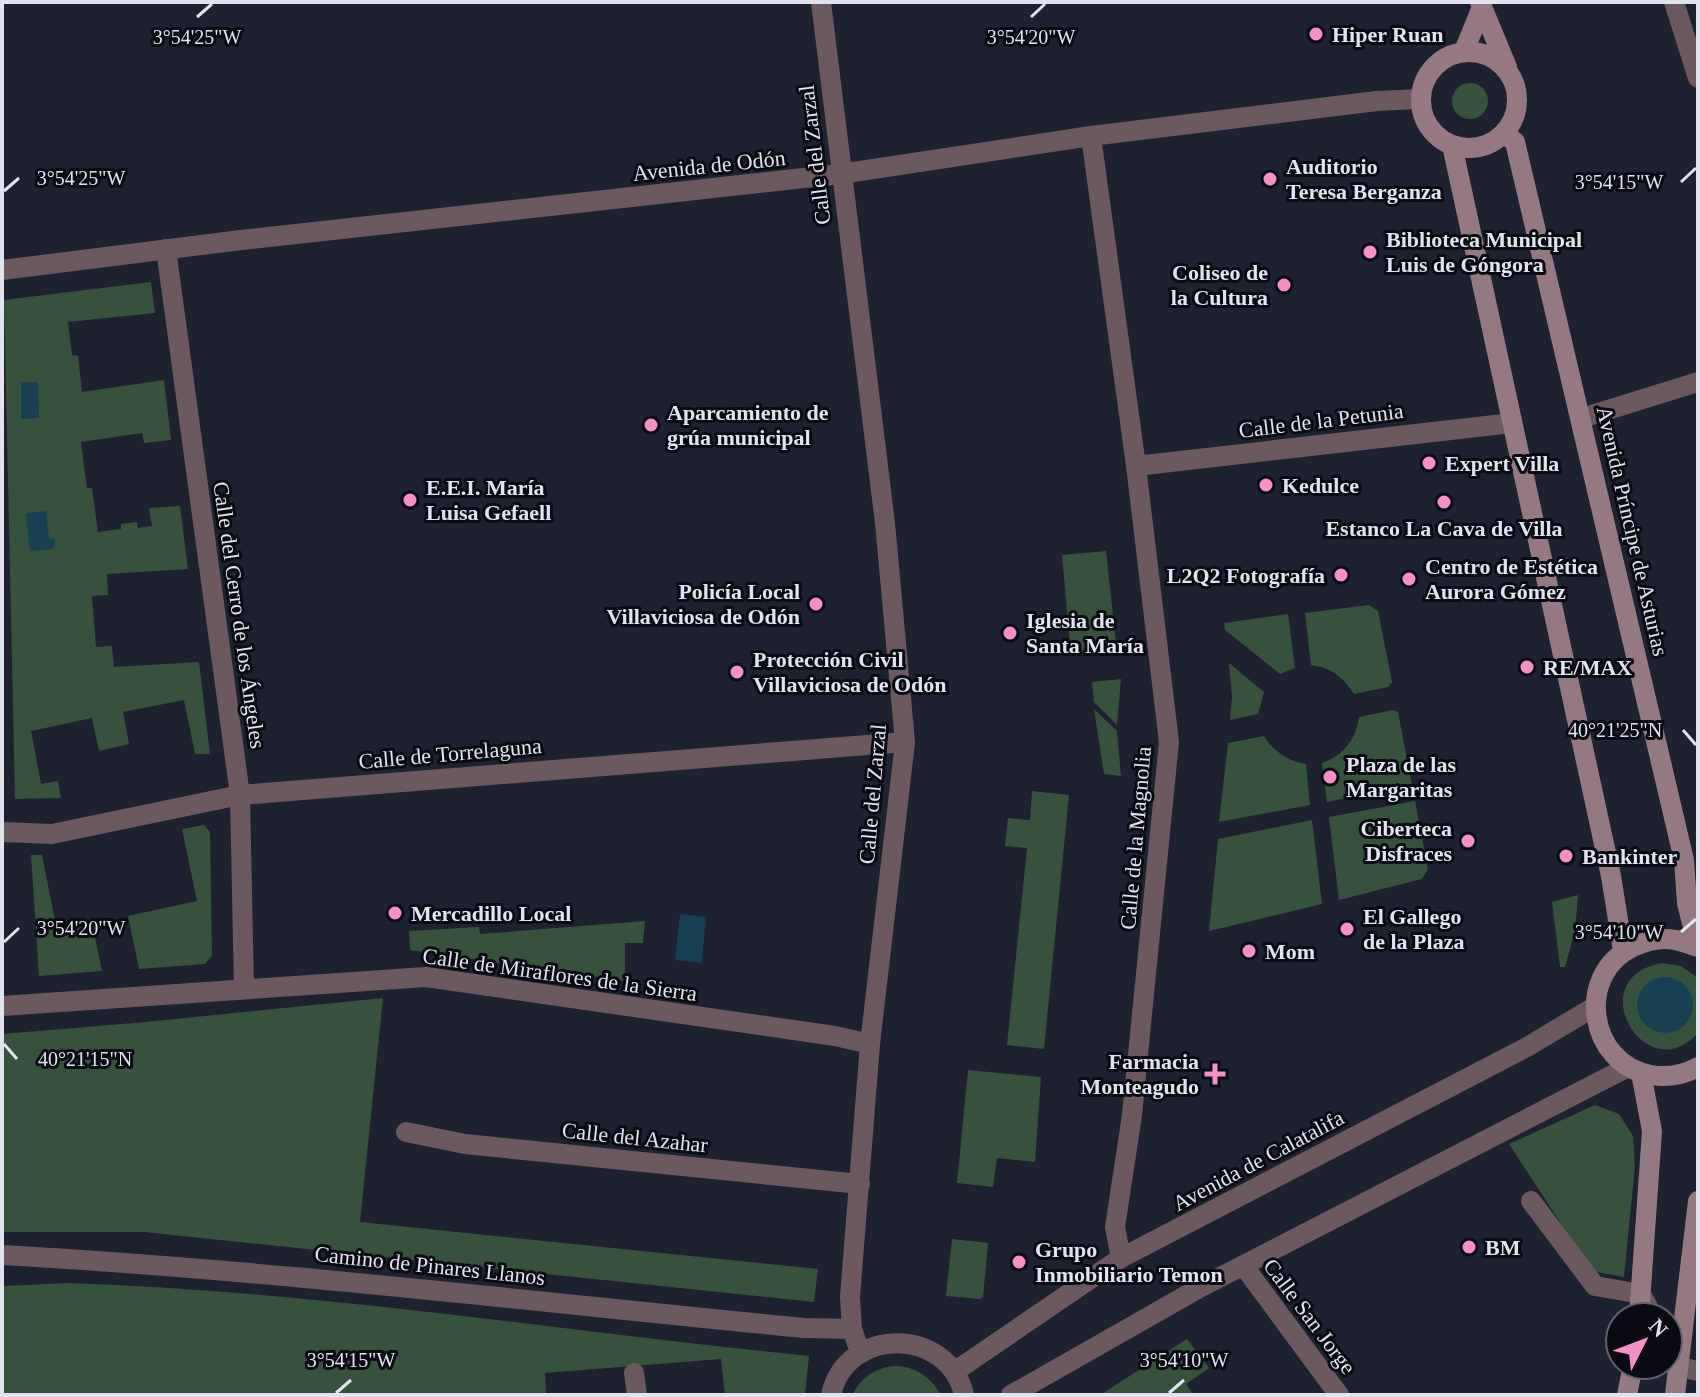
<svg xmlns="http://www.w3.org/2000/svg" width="1700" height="1397" viewBox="0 0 1700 1397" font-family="Georgia,serif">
<rect width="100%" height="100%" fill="#1e2130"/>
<path fill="#36523c" d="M1452 101a18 18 0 1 1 36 0a18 18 0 1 1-36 0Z
M151,282l4,31 -87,9 4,33 6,1 4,36 82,-12 7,60 -27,3 -2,-10 -61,9 6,46h5l6,44 23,-3v-5l16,-2 1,6 14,-2 -3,-18 31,-2 8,63 -81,5 1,21 -16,1 4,51 16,-1 2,21 85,-5 11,92h-15l-11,-54 -61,12 6,32 -30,7 -7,-33 -61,13 10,53 17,-3 3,17 -46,1 -11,-499z
M1106,551l11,101 -46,4 -9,-101z
M1369,605l9,6 14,71 -4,5 -34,7c-11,-17 -22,-26 -43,-29l-6,-52z
M1288,614l7,54 -15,6 -55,-44 -1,-7z
M1229,663l35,29 -6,22 -28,6 2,-23z
M1121,679l-4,46 -23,-23 -2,-20z
M1094,709l23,22 4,45 -17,-2z
M1393,710l5,2 14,73 -85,17 -5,-39c21,-7 34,-24 37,-46z
M1264,736c8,14 25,26 42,28l4,41 -91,17 9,-79z
M1032,791l37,4 -25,254 -37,-4 20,-197 -22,-2 3,-28 22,2z
M1415,801l13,68 -6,10 -83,21 -10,-83z
M1312,820l10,84 -113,27 9,-92z
M204,825l6,7 2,123 -7,9 -66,5 -11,-53 69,-15 -15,-72z
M31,855h11l15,75 35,-7 10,48 -63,5z
M1578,895l-3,36 -10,36h-5l-8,-65z
M645,921l-2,22h-18v38l-215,-31 -1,-19 70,-4 1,7z
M1662,963l19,3 17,12v55c-52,58 -119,-55 -36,-70z
M383,998l-23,224 458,47 -4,33 -670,-70h-141l-1,-198 144,-12z
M968,1070l73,7 -6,85 -38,-4 -4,29 -36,-4z
M1595,1105l24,9 14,22 2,30 -11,111 -32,-6 -83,-127z
M952,1239l36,4 -5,54 -3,2 -34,-3z
M69,1283c247,8 494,48 740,73l-4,39h-80l-4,-36 -176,14 1,22h-544v-109z
M1187,1339l22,29 -23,16 8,11h-94z
M894,1366c21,0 36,10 47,29h-89c9,-17 22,-27 42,-29z"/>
<path fill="#184052" d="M21,382h17l1,36 -18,1z
M46,511l3,27 6,1v7l-3,3 -22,2 -4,-38z
M680,914l26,3 -4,46 -27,-3z
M1637 1005a28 28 0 1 1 56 0a28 28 0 1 1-56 0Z"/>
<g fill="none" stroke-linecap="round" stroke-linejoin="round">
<path stroke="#6b595f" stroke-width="20" d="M821,2l64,521 20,219 -35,302 -20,253 2,32 8,23
M1674,2l24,76
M1091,136l45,330 33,276 -37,373 -17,112 6,31
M166,249l74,546 4,194
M2,270l239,-30 599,-66 251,-38 286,-35 43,-2
M1582,418l116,-36
M1136,466l376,-43
M2,832l50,2 188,-39 665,-53
M2,1006l424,-29 409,59 35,8
M406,1132l59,12 395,40
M1531,1201l64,85 46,8 12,23
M2,1255c268,15 534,47 802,73l48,1
M1243,1265l96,130
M1668,1346l12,21 18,4
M954,1372l167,-114 406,-211 67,-40
M634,1373l3,22
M831,1395c15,-69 117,-69 133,0
M1011,1395l190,-108 427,-220"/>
<path stroke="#947882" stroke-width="20" d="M1480,2l27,65
M1464,51l18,-44
M1421 100a48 48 0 1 1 96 0a48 48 0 1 1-96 0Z
M1504,133l11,9 169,718 3,43 11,44
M1452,145l159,731 12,75
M1698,947c-7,-2 -16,-6 -23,-7 -14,-3 -29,1 -42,7 -58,27 -45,117 18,128 17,3 32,0 47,-8
M1639,1317l13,-186 -11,-58
M1627,1395l6,-30
M1675,1395l23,-194"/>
</g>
<path fill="none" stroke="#e1e3ee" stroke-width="3" d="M197,17l15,-13M1031,17l14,-13M1681,182l15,-14M4,191l15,-13M1683,730l13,15M1681,932l15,-13M4,942l15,-14M4,1044l13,15M336,1393l15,-13M1169,1393l15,-13"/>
<g fill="#f98fc9" stroke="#0a0b12" stroke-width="3">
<circle cx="1316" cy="34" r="8"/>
<circle cx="1270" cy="179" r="8"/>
<circle cx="1370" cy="252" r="8"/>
<circle cx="1284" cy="285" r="8"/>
<circle cx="651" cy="425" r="8"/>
<circle cx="1429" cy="463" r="8"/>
<circle cx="1266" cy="485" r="8"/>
<circle cx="410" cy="500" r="8"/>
<circle cx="1444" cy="502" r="8"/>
<circle cx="1341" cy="575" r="8"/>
<circle cx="1409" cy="579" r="8"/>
<circle cx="816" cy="604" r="8"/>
<circle cx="1010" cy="633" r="8"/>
<circle cx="1527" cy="667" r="8"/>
<circle cx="737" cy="672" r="8"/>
<circle cx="1330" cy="777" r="8"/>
<circle cx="1468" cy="841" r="8"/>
<circle cx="1566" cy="856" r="8"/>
<circle cx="395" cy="913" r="8"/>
<circle cx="1347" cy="929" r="8"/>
<circle cx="1249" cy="951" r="8"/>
<path d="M1211 1062h8v8h8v8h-8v8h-8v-8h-8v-8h8z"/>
<circle cx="1469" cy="1247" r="8"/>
<circle cx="1019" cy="1262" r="8"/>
</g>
<g text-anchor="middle" stroke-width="6" stroke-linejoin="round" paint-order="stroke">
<g font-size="22" font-weight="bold" fill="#e1e3ee" stroke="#0a0b12" text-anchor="start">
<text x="1332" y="42">Hiper Ruan</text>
<text x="1286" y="174">Auditorio<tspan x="1286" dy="25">Teresa Berganza</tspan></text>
<text x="1386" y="247">Biblioteca Municipal<tspan x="1386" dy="25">Luis de Góngora</tspan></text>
<text x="1268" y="280" text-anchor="end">Coliseo de<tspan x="1268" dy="25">la Cultura</tspan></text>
<text x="667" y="420">Aparcamiento de<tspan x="667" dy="25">grúa municipal</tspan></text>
<text x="1445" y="471">Expert Villa</text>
<text x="1282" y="493">Kedulce</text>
<text x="426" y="495">E.E.I. María<tspan x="426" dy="25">Luisa Gefaell</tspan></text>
<text x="1444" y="536" text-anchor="middle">Estanco La Cava de Villa</text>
<text x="1425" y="574">Centro de Estética<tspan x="1425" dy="25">Aurora Gómez</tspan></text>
<text x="1325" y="583" text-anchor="end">L2Q2 Fotografía</text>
<text x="800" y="599" text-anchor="end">Policía Local<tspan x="800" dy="25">Villaviciosa de Odón</tspan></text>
<text x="1026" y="628">Iglesia de<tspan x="1026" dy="25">Santa María</tspan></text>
<text x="753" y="667">Protección Civil<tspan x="753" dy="25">Villaviciosa de Odón</tspan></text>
<text x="1543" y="675">RE/MAX</text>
<text x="1346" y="772">Plaza de las<tspan x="1346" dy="25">Margaritas</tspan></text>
<text x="1452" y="836" text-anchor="end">Ciberteca<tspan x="1452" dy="25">Disfraces</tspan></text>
<text x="1582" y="864">Bankinter</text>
<text x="411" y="921">Mercadillo Local</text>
<text x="1363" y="924">El Gallego<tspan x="1363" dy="25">de la Plaza</tspan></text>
<text x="1265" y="959">Mom</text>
<text x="1199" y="1069" text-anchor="end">Farmacia<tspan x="1199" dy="25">Monteagudo</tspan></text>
<text x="1485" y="1255">BM</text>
<text x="1035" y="1257">Grupo<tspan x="1035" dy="25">Inmobiliario Temon</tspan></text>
</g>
<g font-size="22" fill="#e1e3ee" stroke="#0a0b12">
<text transform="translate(814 155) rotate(-97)" y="8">Calle del Zarzal</text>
<text transform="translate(709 165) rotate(-6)" y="8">Avenida de Odón</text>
<text transform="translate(1321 420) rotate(-7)" y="8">Calle de la Petunia</text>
<text transform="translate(1633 531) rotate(77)" y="8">Avenida Príncipe de Asturias</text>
<text transform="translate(240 615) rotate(82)" y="8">Calle del Cerro de los Ángeles</text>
<text transform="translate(450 753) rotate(-5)" y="8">Calle de Torrelaguna</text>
<text transform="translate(872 794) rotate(-85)" y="8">Calle del Zarzal</text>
<text transform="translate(1135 838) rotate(-85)" y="8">Calle de la Magnolia</text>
<text transform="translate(560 974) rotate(8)" y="8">Calle de Miraflores de la Sierra</text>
<text transform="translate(635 1137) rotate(6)" y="8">Calle del Azahar</text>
<text transform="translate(1258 1160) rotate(-28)" y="8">Avenida de Calatalifa</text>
<text transform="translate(430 1265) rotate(6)" y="8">Camino de Pinares Llanos</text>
<text transform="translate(1310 1316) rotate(53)" y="8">Calle San Jorge</text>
</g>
</g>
<g font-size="20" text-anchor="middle" fill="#e1e3ee" stroke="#0a0b12" stroke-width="6" stroke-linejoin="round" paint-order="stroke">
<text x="197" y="44">3°54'25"W</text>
<text x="1031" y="44">3°54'20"W</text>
<text x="81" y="185">3°54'25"W</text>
<text x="1619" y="189">3°54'15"W</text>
<text x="1615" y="737">40°21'25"N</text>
<text x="81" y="935">3°54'20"W</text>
<text x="1619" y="939">3°54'10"W</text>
<text x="85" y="1066">40°21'15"N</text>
<text x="351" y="1367">3°54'15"W</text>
<text x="1184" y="1367">3°54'10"W</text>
</g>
<rect width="1700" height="1397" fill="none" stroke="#e1e3ee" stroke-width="8"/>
<g transform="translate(1644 1341) rotate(48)"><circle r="38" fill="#0a0b12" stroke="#60616a" stroke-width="2"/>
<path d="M0-6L14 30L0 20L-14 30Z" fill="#f98fc9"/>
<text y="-12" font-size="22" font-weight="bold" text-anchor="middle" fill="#e1e3ee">N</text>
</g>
</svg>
